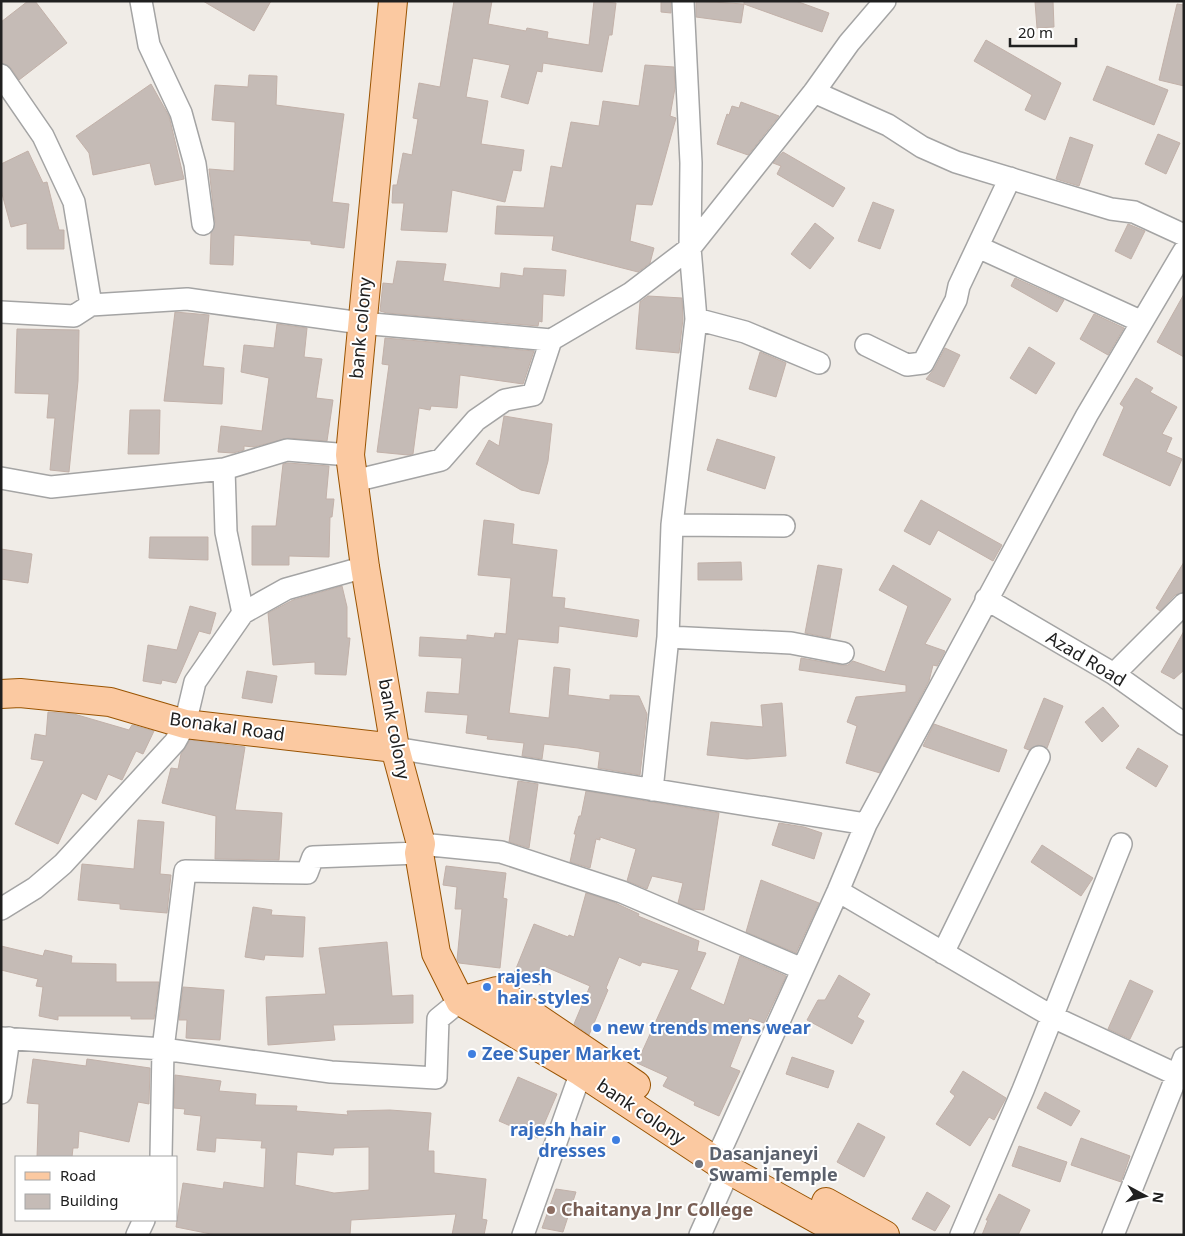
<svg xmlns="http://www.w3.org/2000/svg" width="1185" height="1236" viewBox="0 0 1185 1236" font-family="'Noto Sans',sans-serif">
<rect width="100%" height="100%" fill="#f0ece7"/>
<path fill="#c5bbb6" stroke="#c2b1a9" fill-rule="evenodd" d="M28,1h7l32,42 -48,37 -8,-12 -10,-5v-41z
M203,1h68l-17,30z
M454,1h38l-4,23 38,7 1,-3 21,4 -1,6 42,7 5,-44 22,2 -4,32h-3l-7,37 -59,-9 -1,9 -5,-1 -9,33 -27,-7 9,-32 -37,-7 -7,39 22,4 -7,43 43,6 -3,21 -8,-1 -8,32 -53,-12 -5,42 -46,-2 3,-27h-12l1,-18h4l6,-32 9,2 6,-36 -5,-1 6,-35 21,4z
M661,1h10v12l-10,-1z
M696,1l48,3 -3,19 -45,-6z
M744,1h52l33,12 -7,19 -78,-28z
M1053,1l1,26 -17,1 -2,-26z
M1177,4l7,1v81l-25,-6z
M986,40l75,43 -16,37 -20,-10 7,-15 -58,-34z
M645,65l29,2 1,21 -5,28 6,2 -24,87 -16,-1 -6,37 24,7 -4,15 -12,9 -86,-22 2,-14 -59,-2 2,-28 47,2 7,-42 11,2 9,-46 28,4 4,-25 36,5z
M1107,66l61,24 -14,35 -61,-25z
M249,75l28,1 -1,29 68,9 -12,88 17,2 -5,44 -33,-4v-3l-77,-6 -1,30 -23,-1 1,-31 4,-11 -6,-53 25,2 1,-49 -23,-2 3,-35 33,2z
M151,84l18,32 15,63 -29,6 -5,-22 -57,12 -4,-22 -13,-17z
M741,102l38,14 -31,39 -31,-11 10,-30 2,1 3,-9 7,2z
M1158,134l22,9 -14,31 -21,-10z
M1070,137l23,8 -14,41 -23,-7z
M28,151l15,32 4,-1 12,48h5v19h-37v-26l-16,4 -10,-37v-26z
M783,152l62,36 -12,19 -56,-33 4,-8 -8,-3z
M873,202l21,8 -14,39 -22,-8z
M815,223l19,15 -24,31 -19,-15z
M1128,224l17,7 -14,28 -16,-8z
M397,261l49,3 -3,17 57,7 1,-15 22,3 1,-8 42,2 -2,26 -21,-2 -1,28 -3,-1 -1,5 -151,-13 -7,-2 3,-28 10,1z
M1015,278l49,22 -7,12 -46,-26z
M1184,294v63l-27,-15z
M648,296l34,2 1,21 -4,34 -43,-4 4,-47z
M175,312l34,3 -6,51 21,2 -2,36 -58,-3z
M1094,314l30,14 -16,27 -28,-16z
M277,324l30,4 -3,29 18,2 -6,39 17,2 -6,41 -39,-3 -34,9 -10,-1v4l-11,3 -15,-1 3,-26 41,5 7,-53 -28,-6 3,-27 30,3z
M17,329l62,1 -1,51 -9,91 -19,-2 5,-52h-8l2,-24 -34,-1z
M385,338l149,13 -11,33 -63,-9 -3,33 -26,-2 -1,4 -11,-2 -6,46 -5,1 -31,-3 12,-87 -7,-1z
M1029,347l26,16 -19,31 -26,-16z
M945,348l15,7 -16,32 -18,-8 8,-10z
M760,352l26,11 -10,34 -27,-8z
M1136,378l17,10 -3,4 27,15 -15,27 10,4 -6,14 16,7 -12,27 -67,-31 21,-48 -4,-3z
M130,410h30l-1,44h-31z
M504,416l48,8 -4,37 -9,33 -18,-4 -45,-26 13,-24 10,6z
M717,439l58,18 -10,32 -58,-19z
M288,463l41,3 -3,33h8l-2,18h-2l-1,40 -40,-1v9h-37v-39h24l7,-62z
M921,500l81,45 -9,16 -55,-31 -8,15 -26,-14z
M484,520l30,4 -2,20 45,6 -5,47 13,1 -1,10 75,12 -2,17 -78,-11 -1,17 -40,-4 -9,74 40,5 5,-51 16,2 -2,26 42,5v-5l29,1 8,18 -7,61 -42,-7 2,-16 -22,-4 -34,-4 -2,15 -20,-3 2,-13 -37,-4 1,-3 -22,-3 2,-18 -43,-3 2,-20 32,2 3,-36 -43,-2 1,-19 47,3v-5l27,3 1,-5 11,1 5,-56 -33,-3z
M150,537h58v23l-59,-2z
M1,549l31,5 -4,29 -27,-4z
M741,562l1,18h-44v-17z
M1184,562v30l-9,3 -15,16 -4,-3z
M818,565l24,4 -12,69 -25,-5z
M893,565l58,34 -26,45 20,7 -2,4 -6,11 -4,-1 -4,16 -49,92 -34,-10 11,-37 -10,-4 9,-25 50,-5v-7l-107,-15 2,-12 40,7h7l5,-4 32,11 23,-66 -29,-16z
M342,586l5,21v31h3l-4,37 -31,-1v-12l-42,3 -5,-52 25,-13z
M190,606l26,7 -6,21 -11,-3 -23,52 -14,-3 -1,4 -18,-3 5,-36 29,5z
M1184,631v39l-10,9 -13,-7z
M247,671l30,5 -5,27 -30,-5z
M1044,698l19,8 -16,42 -9,-3 -9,5 -5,-2z
M782,703l4,53 -39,3 -40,-4 4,-33 52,5 -2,-22z
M1103,707l16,19 -17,16 -17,-20z
M48,712l26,2 55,16 3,-5 22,6 -11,23 -7,-3 -14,29 -14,-6 -12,26 -14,-7 -24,51 -43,-20 29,-63 -13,-2 4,-25 11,2z
M934,724l73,26 -8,22 -76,-26z
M190,740l55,7 -10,63 47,3 -3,47 -64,-1 1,-43 -54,-13 9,-35 7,1 3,-15z
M1138,748l30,18 -12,21 -30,-19z
M518,781l20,3 -9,64 -20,-6z
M586,791l133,22 -15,97 -12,-1 -14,-6 5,-20 -31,-7 -5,13 -20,-8 9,-32 -36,-12v3l-4,-1 -6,29 -20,-6 6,-28h-2l5,-18h2z
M138,820l26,2 -4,52 11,1 -4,38 -47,-4v-5l-42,-4 4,-36 52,5z
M779,823l25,4 18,6 -8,26 -42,-14z
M1042,845l51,33 -12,18 -50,-34z
M446,866l60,7 -3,25 4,1 -7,69 -41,-5 -2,-3 5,-51h-7l2,-22 -14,-2z
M761,880l58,23 -23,50 -50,-21z
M586,893l25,8 28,13 -1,2 61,25 -2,10 9,2 -16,36 34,16 16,-49 46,20 -22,47 -15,-5 -19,49 10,4 -21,45 -25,-11 1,-3 -32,-16 5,-9 -31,-14 42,-93 -37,-8 -2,4 -21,-9 -13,31 2,2 -19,45 -15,-11 16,-38 -44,-19 -5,18 -28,-9 21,-52 34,13 1,-2 5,2z
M253,907l19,3 -1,5 34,2 -2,40 -38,-2 -1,5 -19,-3z
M387,942l5,54 21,-1v28l-80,2 2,15 -67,5 -2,-48 60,-3 -7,-46z
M1,946l42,10 2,-6 27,6 -1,7 45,1v18h43l-5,37h-23v-3h-73v4l-19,-4 4,-29 -7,-1 2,-7 -37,-9z
M839,975l31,19 -13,23 7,4 -12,23 -45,-24 11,-20h7z
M1130,980l23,11 -23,48 -22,-10z
M183,987l41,3 -4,50 -34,-2 1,-18h-8z
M792,1057l42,14 -6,17 -42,-14z
M33,1059l53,7 1,-7 63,9 -1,36 -11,-2 -9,40 -50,-11 -1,17h-5l-1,9h-35l2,-53 -12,-1z
M963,1071l43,27 -12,22 -5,-3 -19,29 -34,-22 19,-28 -5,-4z
M175,1075l46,6 -2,10 37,3 -1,11 42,1 -1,5 52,4 -1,-4 43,-1 41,3 -3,38h6v22l52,6 -4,40 5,1 -3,15h-32l4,-21 -105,6 -1,15h-134l-40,-8 7,-44 40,6 1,-7 40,6 2,-40h-5l1,-7 -46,-3 -1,14 -18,-2 4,-34 -17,-2 1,-5 -11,-1zM369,1147v43l-35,3 -39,-8 2,-33 36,3 1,-7z
M518,1077l39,17 -19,44 -39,-17z
M1045,1092l35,19 -9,15 -34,-18z
M858,1123l27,14 -21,40 -27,-15z
M1081,1138l49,18 -9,26 -50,-17z
M1019,1146l48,16 -7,20 -48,-16z
M556,1189l20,3 -13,40 -21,-4z
M927,1192l23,14 -15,25 -23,-12z
M999,1194l31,16 -12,25h-36l6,-15h-2z"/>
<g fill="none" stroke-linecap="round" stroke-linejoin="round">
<defs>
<path id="minor" d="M141,1l8,44 32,68 14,51 8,60
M1,75l42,61 31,66 17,103
M814,92l74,33 34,22 34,15 155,47 23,3 50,23
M978,247l162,74
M1,312l73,4 17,-11 96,-6 174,24 190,17
M696,319l49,13 74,31
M866,345l41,20 16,-2 33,-63 3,-14 51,-108
M224,469l2,63 17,81
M1,478l50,9 173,-18 63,-19 63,5
M354,481l87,-21 35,-40 29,-20 28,-5 18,-55 80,-47 59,-45 1,-85 -8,-162
M672,525l112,1
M986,599l128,75 70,50
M668,637l123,6 52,10
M1114,674l70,-70
M395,748l471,76
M652,790l16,-153 4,-112 24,-206 -6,-71 124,-156 35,-49 36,-42
M421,844l80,8 121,40 180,77
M838,891l215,126 131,61
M1,909l34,-21 28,-24 112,-122 10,-18 10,-42 48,-69 43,-24 79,-22
M943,953l96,-196
M1,1038l162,11 168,23 105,6 2,-59 22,-18
M1,1093l8,-55
M161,1157l2,-108 22,-178 122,2 6,-16 106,-4
M714,1160l9,-15 115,-254 28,-67 221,-409 97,-164
M137,1235l7,-15
M523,1235l58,-163
M700,1235l29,-65
M961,1235l62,-145 98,-246
M1113,1235l71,-177"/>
<path id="major" d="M393,1l-43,454 15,112 30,181 26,96 -2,9 17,100 24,48 121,71 148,98 117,65
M1,694l19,-1 90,9 75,22 210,24
M460,1001l37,-10 139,94
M826,1202l59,33"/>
</defs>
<use href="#minor" stroke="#a4a4a4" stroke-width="24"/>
<use href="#major" stroke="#9a5402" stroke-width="30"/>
<use href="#minor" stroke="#fff" stroke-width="21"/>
<use href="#major" stroke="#fbc9a1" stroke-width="28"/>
</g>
<g fill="#3f7fe0" stroke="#fff" stroke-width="2">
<circle cx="487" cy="987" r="5"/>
<circle cx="597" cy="1028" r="5"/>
<circle cx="472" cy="1054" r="5"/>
<circle cx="616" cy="1140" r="5"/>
</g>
<circle fill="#6b7280" stroke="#fff" stroke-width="2" cx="699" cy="1164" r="5"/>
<circle fill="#8d6e63" stroke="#fff" stroke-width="2" cx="551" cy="1210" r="5"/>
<g text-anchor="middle" stroke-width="4" stroke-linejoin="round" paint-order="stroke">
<g font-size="18" fill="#202020" stroke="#fff">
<text transform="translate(361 328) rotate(-85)" y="6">bank colony</text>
<text transform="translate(1086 659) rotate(31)" y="6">Azad Road</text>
<text transform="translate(227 727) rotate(8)" y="6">Bonakal Road</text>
<text transform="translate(394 729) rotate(79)" y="6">bank colony</text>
<text transform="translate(641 1112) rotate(34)" y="6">bank colony</text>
</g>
<g font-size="18" font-weight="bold" fill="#366cbe" stroke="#fff" text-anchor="start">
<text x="497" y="983">rajesh<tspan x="497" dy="21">hair styles</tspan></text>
<text x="607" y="1034">new trends mens wear</text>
<text x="482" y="1060">Zee Super Market</text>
<text x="606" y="1136" text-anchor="end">rajesh hair<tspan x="606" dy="21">dresses</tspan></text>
</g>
<g font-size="18" font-weight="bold" fill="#5b616d" stroke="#fff" text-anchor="start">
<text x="709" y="1160">Dasanjaneyi<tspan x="709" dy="21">Swami Temple</tspan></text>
</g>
<g font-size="18" font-weight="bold" fill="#785e54" stroke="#fff" text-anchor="start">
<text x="561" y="1216">Chaitanya Jnr College</text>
</g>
</g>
<rect width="1185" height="1236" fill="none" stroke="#202020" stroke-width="5"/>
<rect x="15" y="1156" width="162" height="65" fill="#ffffff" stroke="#a6a6a6"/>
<rect x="25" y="1172" width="25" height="8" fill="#fbc9a1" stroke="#a6a6a6"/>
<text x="60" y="1181" font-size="15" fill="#202020">Road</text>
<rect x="25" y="1194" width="25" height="15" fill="#c5bbb6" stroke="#a6a6a6"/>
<text x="60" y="1206" font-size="15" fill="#202020">Building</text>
<g transform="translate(1145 1196) rotate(97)" stroke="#ffffff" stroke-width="4" paint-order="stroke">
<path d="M0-4L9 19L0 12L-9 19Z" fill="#202020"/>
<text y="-8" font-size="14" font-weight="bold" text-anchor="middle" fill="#202020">N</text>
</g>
<path d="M1010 38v8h66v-8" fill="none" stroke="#202020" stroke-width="2.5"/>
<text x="1018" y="38" font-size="15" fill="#202020" stroke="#ffffff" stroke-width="4" paint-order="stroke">20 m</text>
</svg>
